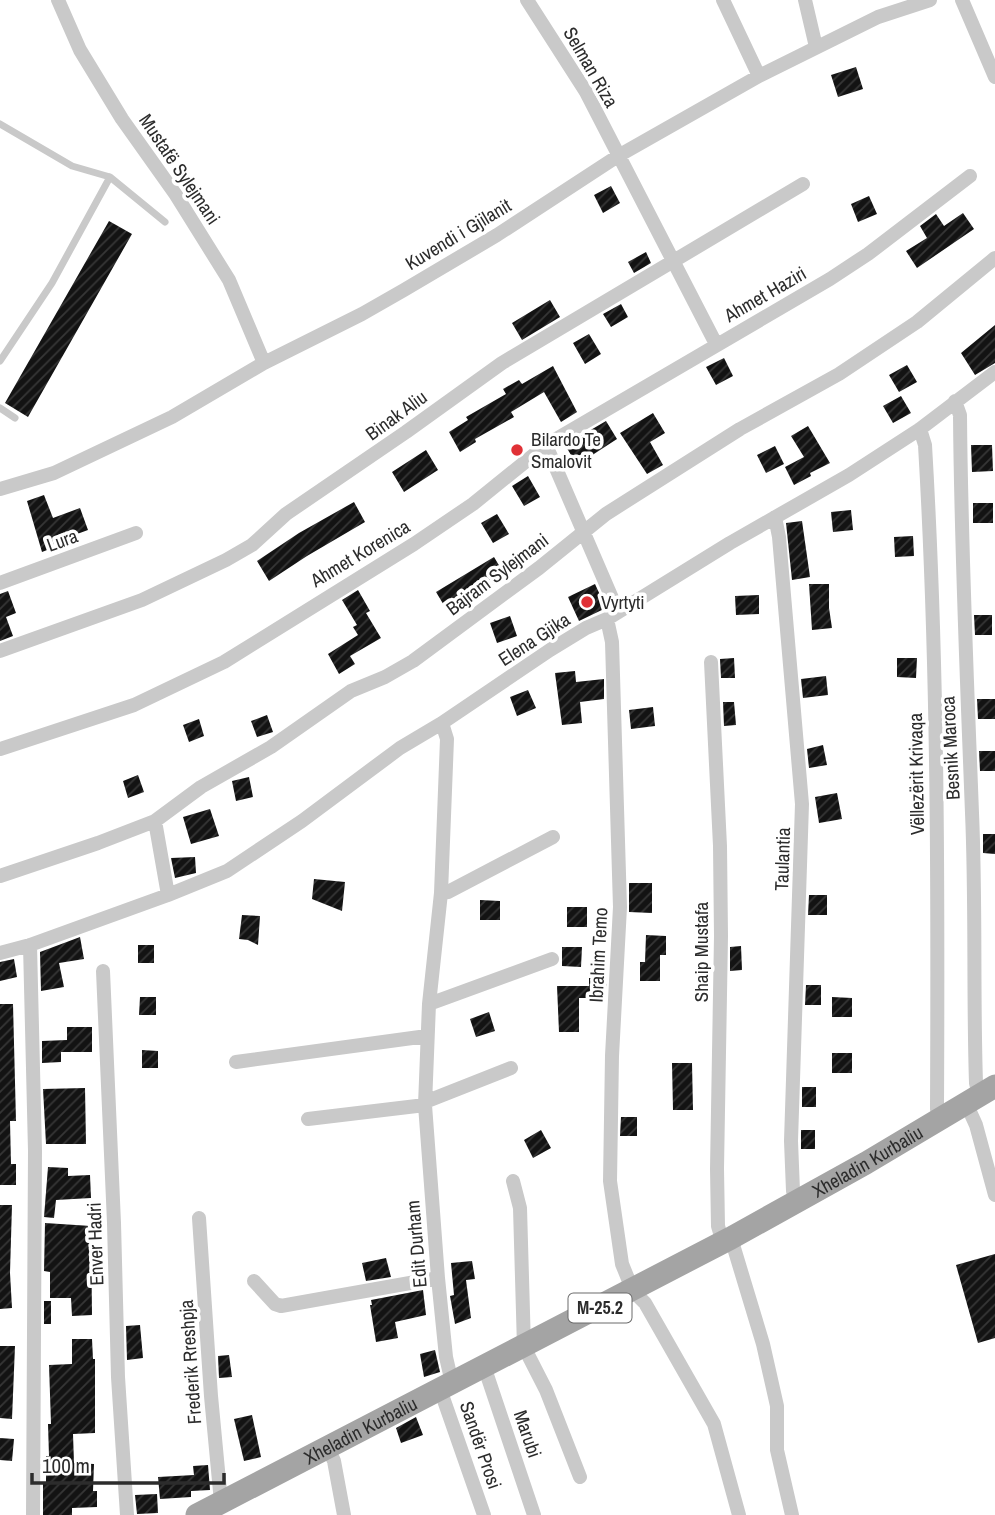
<svg xmlns="http://www.w3.org/2000/svg" width="995" height="1515" viewBox="0 0 995 1515" font-family="'Archivo Narrow',sans-serif">
<defs>
<pattern id="building-hatch" width="6" height="6" patternUnits="userSpaceOnUse" patternTransform="scale(1.75)"><rect width="6" height="6" fill="#131313"/><path d="M-1 1l2-2M0 6l6-6M5 7l2-2" fill="none" stroke="#363636"/></pattern>
</defs>
<rect width="100%" height="100%" fill="#fff"/>
<path fill="url(#building-hatch)" d="M856,67l7,22 -25,8 -7,-22z
M611,186l9,17 -17,10 -9,-18z
M869,196l8,18 -19,8 -7,-18z
M963,213l11,16 -57,39 -11,-17 21,-13 -7,-12 16,-12 8,12z
M109,221l23,13 -104,183 -23,-14z
M646,252l5,11 -17,10 -6,-11z
M550,300l10,17 -38,23 -10,-17z
M621,304l7,13 -17,10 -8,-13z
M995,325v38l-20,12 -14,-22z
M589,334l12,20 -16,10 -12,-21z
M724,358l9,18 -17,9 -10,-18z
M907,365l10,17 -18,10 -10,-17z
M553,366l24,46 -16,10 -17,-30 -33,20 3,5 -39,22 1,3 -16,10 -11,-20 19,-12 -2,-3 40,-23 -3,-5 16,-9 3,4z
M901,396l10,17 -18,10 -10,-17z
M653,413l12,20 -15,9 13,23 -16,9 -27,-41z
M606,421l11,18 -40,26 -12,-20z
M808,426l22,37 -20,10 1,3 -17,9 -9,-18 19,-10 -13,-21z
M971,445h21l1,26 -21,1z
M775,446l9,18 -18,9 -9,-18z
M426,450l12,20 -34,22 -12,-20z
M528,476l12,21 -16,9 -12,-20z
M44,495l9,23 27,-10 8,22 -30,11 2,4 -18,7 -15,-51z
M354,502l11,20 -58,34 -38,25 -12,-20 42,-28z
M973,503h20v20h-20z
M851,510l2,20 -20,2 -2,-20z
M497,514l12,20 -16,9 -12,-20z
M802,521l8,56 -18,3 -6,-57z
M913,536l1,20 -19,1 -1,-20z
M494,557l12,20 -58,35 -12,-20z
M595,584l11,24 -27,13 -11,-24z
M809,584h20v24l3,20 -20,2z
M358,590l12,21 -4,2 15,25 -31,18 5,8 -16,10 -11,-20 30,-19 -5,-8 4,-2 -15,-25z
M8,591l8,22 -10,4 7,19 -13,5v-47z
M759,595v19l-23,1 -1,-19z
M974,615h18v20h-17z
M510,616l7,20 -20,7 -7,-20z
M734,658l1,20h-14l-1,-19z
M897,658h20l-1,20 -19,-1z
M575,671l1,11 28,-3v20l-24,3 2,21 -20,2 -7,-52z
M826,676l2,19 -25,3 -2,-19z
M528,690l8,18 -19,8 -7,-19z
M977,699h18v20h-17z
M723,702h11l2,23 -12,1z
M653,707l2,19 -24,3 -2,-19z
M267,715l6,17 -16,5 -6,-16z
M199,719l5,17 -15,6 -6,-17z
M823,745l4,20 -18,3 -2,-19z
M979,751h16v20h-15z
M138,775l6,17 -16,6 -5,-17z
M249,777l4,20 -17,4 -4,-20z
M837,793l5,26 -23,4 -4,-26z
M210,809l9,27 -28,8 -8,-27z
M983,834h12v20l-12,-1z
M195,857l1,16 -21,5 -4,-20z
M314,879l31,3 -3,29 -30,-12z
M629,883h23v30l-23,-1z
M809,895h18v20h-19z
M480,900l20,1v19h-20z
M567,907h20v20h-20z
M242,915l18,1 -2,29 -10,-5 -9,-1z
M646,935l20,1v19h-6v26h-20v-19h5z
M80,937l4,22 -25,4 5,24 -23,4 -1,-39z
M138,945h16v18h-16z
M741,946l1,24 -12,1v-24z
M562,947h20l-1,20 -19,-1z
M14,959l3,18 -17,4v-19z
M589,978h18l-2,20h-26v34h-20l-2,-46h32z
M806,985h15v20h-16z
M140,997h16v18h-17z
M832,997l20,1v19h-20z
M0,1004h13l3,117h-6l1,43h5v21h-16z
M489,1012l6,19 -19,6 -6,-18z
M67,1027h25v25h-31v10l-19,1v-22l25,-1z
M142,1050l16,1v17h-16z
M832,1053h20v20h-20z
M672,1063h20l1,47h-20z
M802,1087h14v20h-14z
M85,1088l1,56h-40l-3,-55z
M621,1117h16v19h-17z
M541,1130l10,18 -18,10 -9,-18z
M801,1130h14v19h-14z
M48,1167l20,1v8l22,-1 1,23 -35,2 -2,18 -10,-1z
M0,1205h12l-2,68 2,35 -12,1z
M45,1223l46,3 1,89 -20,1 -1,-18h-21v-26l-6,-1z
M995,1254v84l-17,5 -22,-78z
M386,1258l5,19 -25,4 -4,-18z
M472,1261l3,18 -9,1 5,38 -16,6 -5,-28 4,-1 -3,-32z
M423,1290l3,25 -31,7 3,16 -22,4 -6,-37h2l-1,-5z
M44,1301h7v23h-7z
M140,1325l3,33 -16,2 -1,-34z
M72,1339h20l1,20h2v74l-22,1 1,29 20,1 -1,27h4v16l-25,1v7h-29v-31h3v-28h3l-1,-32h3l-2,-59 23,-1z
M0,1346h15l-3,73 -12,-1z
M435,1350l5,22 -16,5 -4,-23z
M229,1355l3,22 -13,1 -1,-22z
M252,1415l9,42 -17,4 -10,-42z
M416,1417l7,18 -22,8 -5,-15z
M0,1438l14,1 -2,22 -12,-1z
M208,1465l2,25 -19,1v6l-31,2 -2,-22 36,-2 -1,-9z
M157,1494l1,19 -21,1 -2,-19z"/>
<g fill="none" stroke-linecap="round" stroke-linejoin="round">
<path stroke="#c9c9c9" stroke-width="7" d="M0,124l72,42 38,11 55,45
M0,361l52,-78 58,-106
M0,408l15,10"/>
<path stroke="#c9c9c9" stroke-width="14" d="M58,0l22,50 42,69 54,76 53,85 35,83
M527,0l59,92 130,252
M723,0l36,76
M805,0l11,47
M962,0l33,77
M955,401l5,14c1,133 7,265 12,398 4,90 1,180 4,270l3,12
M920,429l5,16c13,221 13,442 12,664l4,9
M546,445l72,167
M0,489l54,-16 118,-56 92,-54 98,-49 42,-24 93,-55 121,-79 141,-80 119,-59 52,-17
M775,517l4,20 23,267 -11,337 2,50 4,11
M0,583l136,-50
M607,619l5,23 8,265 -8,149 -2,125 12,83 11,27 12,12 69,121 25,91
M0,651l142,-51 84,-40 26,-15 34,-31 120,-82 96,-69 301,-179
M711,662l9,184 1,90 -4,233 1,57 5,17
M442,723l5,16 -6,154 -12,111 -4,101 13,173 8,79 6,26
M0,749l134,-44 90,-43 190,-118 59,-40 73,-59 284,-166 38,-25 102,-78
M155,821l13,74
M0,876l98,-33 57,-22 46,-34 70,-40 80,-56 34,-14 28,-16 126,-93 67,-54 134,-85 99,-55 78,-52 78,-64
M441,893l7,-1 105,-55
M30,945l5,206 -2,364
M0,953l30,-8 138,-50 59,-24 75,-50 98,-73 42,-25 108,-73 36,-22 21,-9 123,-76 119,-68 71,-46 75,-57
M103,971l11,252 4,154 9,138
M429,1004l123,-45
M236,1062l191,-26
M425,1102l86,-34
M966,1103l10,22 19,70
M308,1119l117,-14
M513,1181l7,27 4,139 22,43 34,87
M199,1218l12,178 10,106
M731,1238l32,106 14,62v44l15,65
M254,1281l21,23 6,2 157,-28
M484,1366l50,149
M440,1389l44,126
M327,1446l7,15 10,54"/>
<path stroke="#a4a4a4" stroke-width="23" id="s1" d="M197,1515l534,-277 135,-75 129,-77"/>
</g>
<g fill="#e03136" stroke="#fff" stroke-width="2.5">
<circle cx="517" cy="450" r="7"/>
<circle cx="587" cy="602" r="7"/>
</g>
<g text-anchor="middle" stroke-width="7" stroke-linejoin="round" paint-order="stroke">
<rect fill="#fff" stroke="#6b6b6b" stroke-width="2" x="568.5" y="1293.5" width="63" height="29" rx="5"/>
<g font-size="18" font-weight="bold" fill="#2c2c2c">
<text x="600" y="1314">M-25.2</text>
</g>
<g font-size="19" fill="#2c2c2c" stroke="#fff">
<text transform="translate(591 67) rotate(60)" y="7">Selman Riza</text>
<text transform="translate(180 169) rotate(56)" y="7">Mustafë Sylejmani</text>
<text transform="translate(458 234) rotate(-31)" y="7">Kuvendi i Gjilanit</text>
<text transform="translate(765 294) rotate(-30)" y="7">Ahmet Haziri</text>
<text transform="translate(396 415) rotate(-36)" y="7">Binak Aliu</text>
<text transform="translate(62 540) rotate(-20)" y="7">Lura</text>
<text transform="translate(360 553) rotate(-31)" y="7">Ahmet Korenica</text>
<text transform="translate(497 574) rotate(-37)" y="7">Bajram Sylejmani</text>
<text transform="translate(534 639) rotate(-33)" y="7">Elena Gjika</text>
<text transform="translate(950 748) rotate(-93)" y="7">Besnik Maroca</text>
<text transform="translate(916 774) rotate(-91)" y="7">Vëllezërit Krivaqa</text>
<text transform="translate(782 859) rotate(-88)" y="7">Taulantia</text>
<text transform="translate(701 952) rotate(-90)" y="7">Shaip Mustafa</text>
<text transform="translate(598 955) rotate(-87)" y="7">Ibrahim Temo</text>
<text dy="7" stroke="none"><textPath href="#s1" startOffset="758">Xheladin Kurbaliu</textPath></text>
<text transform="translate(95 1244) rotate(-92)" y="7">Enver Hadri</text>
<text transform="translate(416 1244) rotate(-95)" y="7">Edit Durham</text>
<text transform="translate(190 1362) rotate(-94)" y="7">Frederik Rreshpja</text>
<text dy="7" stroke="none"><textPath href="#s1" startOffset="184">Xheladin Kurbaliu</textPath></text>
<text transform="translate(528 1434) rotate(71)" y="7">Marubi</text>
<text transform="translate(481 1445) rotate(71)" y="7">Sandër Prosi</text>
</g>
<g font-size="19" fill="#2c2c2c" stroke="#fff" text-anchor="start">
<text x="531" y="446">Bilardo Te<tspan x="531" dy="22">Smalovit</tspan></text>
<text x="601" y="609">Vyrtyti</text>
</g>
</g>
<path d="M32 1473v10h192v-10" fill="none" stroke="#2c2c2c" stroke-width="3.5"/>
<text x="42" y="1473" font-size="21" fill="#2c2c2c" stroke="#ffffff" stroke-width="5" paint-order="stroke">100 m</text>
</svg>
